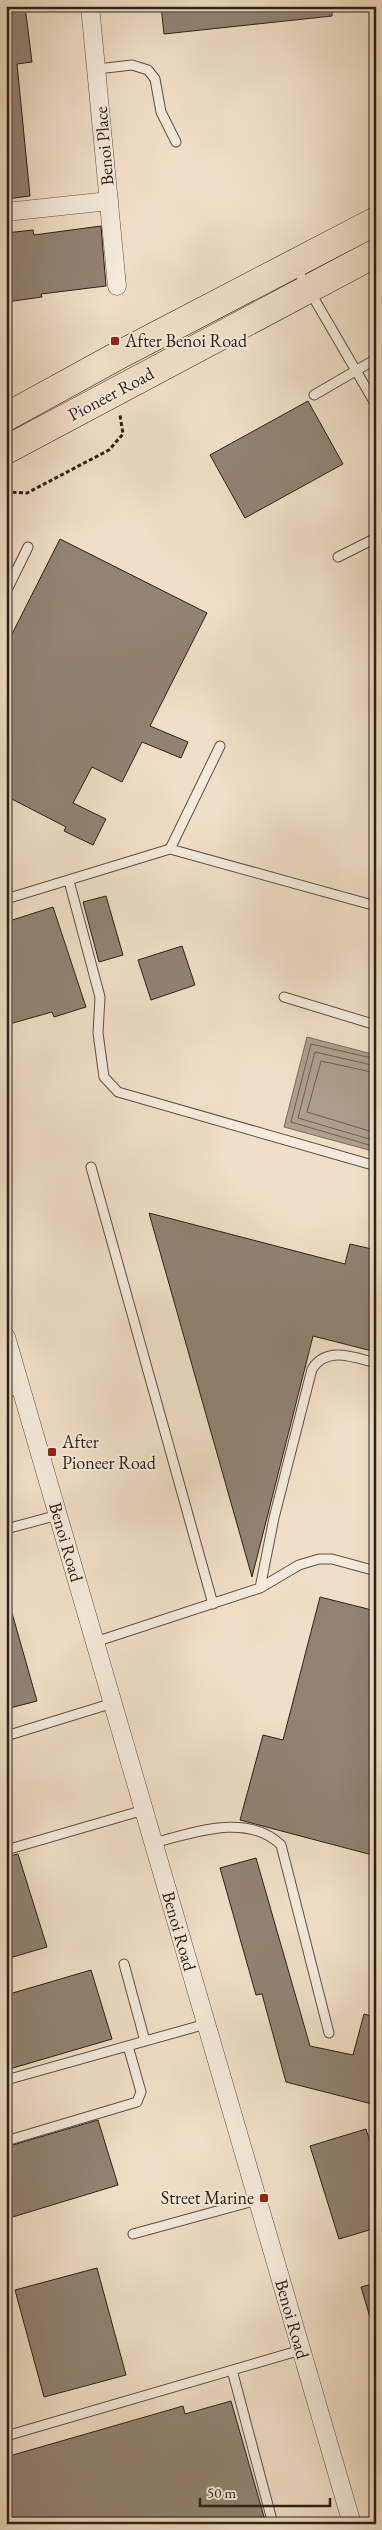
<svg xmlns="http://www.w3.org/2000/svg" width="382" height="2530" viewBox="0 0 382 2530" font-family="'EB Garamond',serif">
<rect width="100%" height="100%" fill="#f0dfc8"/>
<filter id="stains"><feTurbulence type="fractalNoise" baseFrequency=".004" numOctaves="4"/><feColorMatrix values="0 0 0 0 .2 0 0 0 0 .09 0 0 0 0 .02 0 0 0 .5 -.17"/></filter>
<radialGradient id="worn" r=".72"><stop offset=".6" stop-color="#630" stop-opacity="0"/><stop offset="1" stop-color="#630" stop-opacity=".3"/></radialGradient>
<path fill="#ae9e8c" stroke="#7a6c5d" d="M307,1037l69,18v97l-92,-25z"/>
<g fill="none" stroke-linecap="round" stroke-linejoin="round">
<path stroke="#6e5f52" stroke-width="1" d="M376,1059l-65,-15 -20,78 85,25
M376,1066l-61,-14 -17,66 78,23
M376,1073l-55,-12 -14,51 69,21"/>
</g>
<path fill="#928373" stroke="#2d2017" d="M6,6h19l7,56 -15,2 13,132 -24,3z
M161,6h171v10l-168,18z
M101,226l5,60 -65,8 1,3 -36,5v-69l27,-3 1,5z
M308,401l35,63 -98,54 -35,-63z
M60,539l147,74 -57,113 38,16 -7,16 -39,-16 -20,40 -30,-15 -19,36 33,16 -13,26 -29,-14 2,-4 -60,-31v-150z
M106,896l17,59 -24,7 -16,-60z
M53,907l33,100 -32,10 -2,-5 -46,13v-103z
M182,946l13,39 -44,15 -13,-40z
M149,1213l196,51 5,-20 26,6v102l-63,-16 -61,241z
M320,1597l56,14v245l-136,-36 23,-85 20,5z
M10,1606l27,95 -31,8v-102z
M18,1854l29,93 -41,12v-102z
M256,1858l54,188 43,9 11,-41 12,3v88l-90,-23 -24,-88 -6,1 -36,-127z
M91,1970l21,69 -106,31v-75z
M98,2120l20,65 -112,34v-72z
M366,2129l10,32v67l-37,11 -29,-93z
M97,2268l29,107 -82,22 -29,-107z
M376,2283v41h-4l-11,-37z
M231,2401l35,123h-260v-67l177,-51 2,8z"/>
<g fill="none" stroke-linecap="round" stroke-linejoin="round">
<defs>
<path id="service" d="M97,69l35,-4 16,5 7,9 6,33 15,30
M295,266l81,139
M314,395l62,-36
M338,557l38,-19
M6,592l22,-45
M170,849l50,-103
M69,881l31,116 -2,36 6,44 14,15 258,74
M6,899l164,-50 206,57
M284,997l92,28
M91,1167l122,437
M6,1393l15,-5
M6,1529l52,-14
M260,1588l14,-70 38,-149c15,-23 41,-12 64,-6
M95,1642l165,-54 39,-23 20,-6h13l44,12
M6,1736l107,-33
M153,1843c40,-10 94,-31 128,2l48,188
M6,1850l138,-40
M124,1964l21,77
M6,2080l200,-56
M6,2141l131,-39 4,-10 -13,-46
M133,2234l124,-34
M232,2370l41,154
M6,2436l295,-86"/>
<path id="minor" d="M90,6l27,280
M6,212l103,-11
M6,1337l346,1187"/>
<path id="primary" d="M6,417l113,-62 257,-134
M6,450l370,-197"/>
</defs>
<use href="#service" stroke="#5e5043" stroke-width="11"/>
<use href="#minor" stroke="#5e5043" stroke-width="19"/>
<use href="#primary" stroke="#2d2017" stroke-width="29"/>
<path stroke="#2d2017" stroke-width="3" stroke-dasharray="4 2.5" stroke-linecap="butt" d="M6,492l21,1 82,-43 14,-16 -3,-19"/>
<use href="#service" stroke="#f5eadb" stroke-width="9"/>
<use href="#minor" stroke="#f5eadb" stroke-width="18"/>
<use href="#primary" stroke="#f0dfc8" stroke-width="28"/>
</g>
<g fill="#8f2418" stroke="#f5eadb" stroke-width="2">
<rect x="110" y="336" width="10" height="10" rx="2.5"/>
<rect x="47" y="1447" width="10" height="10" rx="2.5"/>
<rect x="259" y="2193" width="10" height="10" rx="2.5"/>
</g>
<g text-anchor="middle" stroke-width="4" stroke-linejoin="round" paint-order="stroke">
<g font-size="18" fill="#2d2017" stroke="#f5eadb">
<text transform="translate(104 146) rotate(-95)" y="6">Benoi Place</text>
<text transform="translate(111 394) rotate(-28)" y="6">Pioneer Road</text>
<text transform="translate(66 1542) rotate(74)" y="6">Benoi Road</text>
<text transform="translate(179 1931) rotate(74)" y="6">Benoi Road</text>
<text transform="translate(292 2319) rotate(74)" y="6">Benoi Road</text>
</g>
<g font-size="18" fill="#2d2017" stroke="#f5eadb" text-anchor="start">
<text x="125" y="347">After Benoi Road</text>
<text x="62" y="1448">After<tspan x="62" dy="21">Pioneer Road</tspan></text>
<text x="254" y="2204" text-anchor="end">Street Marine</text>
</g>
</g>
<rect width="382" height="2530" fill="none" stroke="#f0dfc8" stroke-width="25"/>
<rect x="8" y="8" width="367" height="2515" fill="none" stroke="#2d2017" stroke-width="2.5"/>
<rect x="12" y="12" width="357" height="2505" fill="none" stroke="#2d2017"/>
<path d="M200 2498v8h130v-8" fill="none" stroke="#2d2017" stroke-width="2.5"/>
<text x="207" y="2498" font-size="15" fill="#2d2017" stroke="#f5eadb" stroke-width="4" paint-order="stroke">50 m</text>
<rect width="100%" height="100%" filter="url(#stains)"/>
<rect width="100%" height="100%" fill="url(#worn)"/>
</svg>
